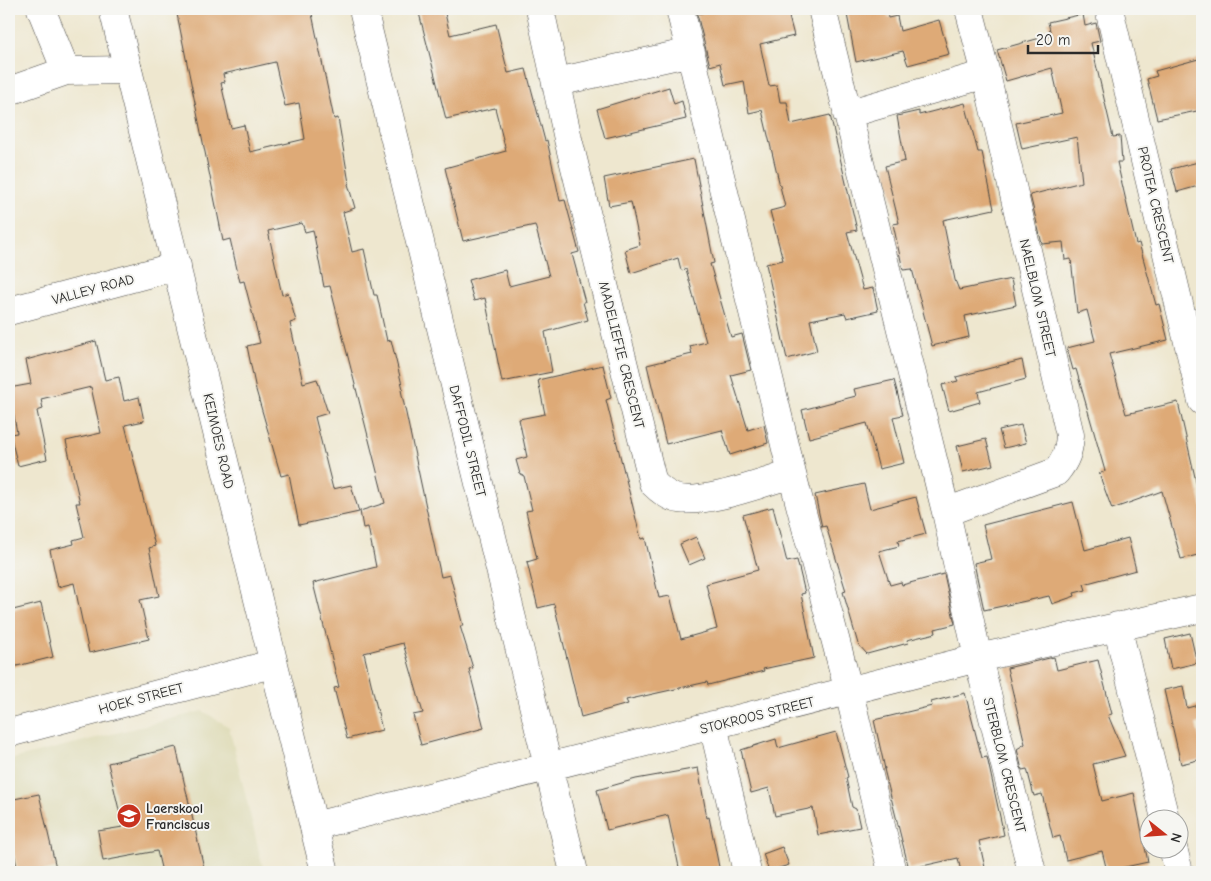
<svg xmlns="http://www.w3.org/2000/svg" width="1211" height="881" viewBox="0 0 1211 881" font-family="'Comic Neue',sans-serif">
<rect width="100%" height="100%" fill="#f6f6f2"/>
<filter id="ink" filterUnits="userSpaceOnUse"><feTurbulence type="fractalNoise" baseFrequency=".02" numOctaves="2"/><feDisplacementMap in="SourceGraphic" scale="10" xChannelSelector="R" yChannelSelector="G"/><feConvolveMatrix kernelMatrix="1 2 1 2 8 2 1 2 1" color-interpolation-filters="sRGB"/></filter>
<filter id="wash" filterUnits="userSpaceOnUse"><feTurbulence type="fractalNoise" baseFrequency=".0096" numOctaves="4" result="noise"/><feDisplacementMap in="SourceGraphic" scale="20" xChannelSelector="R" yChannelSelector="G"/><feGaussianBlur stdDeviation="1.12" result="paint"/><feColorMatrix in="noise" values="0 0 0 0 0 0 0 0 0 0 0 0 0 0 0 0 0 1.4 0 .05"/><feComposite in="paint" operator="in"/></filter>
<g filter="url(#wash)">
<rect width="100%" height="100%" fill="#eee7cf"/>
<path fill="#e0ddbb" d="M203,711l26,16 35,145h-255v-112z"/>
<g id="blocks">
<path fill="#deaa77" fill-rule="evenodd" d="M176,9h135l23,110 4,-1 11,65 -1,1 7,24 -12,4 9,40 12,-3 10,46h3l10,46 4,-1 12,49 -2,1 40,187 9,-2 13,51h-3l13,42 -4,1 15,59 -63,17 -8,-30 10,-2 -20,-70 -39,10 18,77 -35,9 -13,-51 5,-1 -26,-104 63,-16 -8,-40 -5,1 -3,-17 25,-8 -55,-217 -6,1 -11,-57 -8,2 -3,-9 -34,8 14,64 6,-2 8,28 -6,2 13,60 14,-4 11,34 -13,4 18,72 18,-4 8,27 -60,13 -10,-51 -8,2 -25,-86 -9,-44 13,-3 -16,-62 -4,1 -10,-43 -7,2zM275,62l10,44 14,-3 6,36 -55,13 -6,-27 -13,3 -10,-45 4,-1 -2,-8z
M418,9h26l6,26 46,-11 12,49 18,-4 19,72 2,-1 13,61 5,-1 14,52 -7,2 13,48h-2l5,18 -43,12 7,40 -50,10 -17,-84 -11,3 -6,-21 37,-10 4,16 40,-10 -14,-51 -72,16 -18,-73 61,-17 -11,-43 -49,11z
M719,9h68l7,27 -34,8 9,42 8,-1 3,17h7l4,22 39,-9 27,115 -10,2 16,58 10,-2 5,23 -31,7 -2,-5 -35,7 7,31 -30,8 -21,-95 17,-4 -13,-49 15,-4 -23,-97 -13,3 -5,-32 -19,4 -5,-22 -10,3 -13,-52z
M846,9h40l2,9 9,-2 3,15 39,-11 10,34 -41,11 -5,-14 -47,11z
M1083,14l2,12 11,-3 4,18 -9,2 22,94 7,-1 2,26h-5l19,82 3,-1 17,62 3,-1 9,36 -59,14 17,60 52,-12 24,106v46l-21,5 -19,-68 -50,18 -13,-35 6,-3 -29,-102 -3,1 -6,-22 28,-7 -8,-31 -10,3 -6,-54 -6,1 -2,-18 -21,2 -12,-49 52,-13 -5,-45 -55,12 -6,-26 46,-10 -10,-45 -46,13 -9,-31 54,-15 -3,-13z
M1202,58v52l-45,9 -10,-40 10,-3 -2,-5z
M669,87l5,17 8,-3 4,18 -81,19 -8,-29z
M965,103l13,49h4l12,57 -51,11 12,60 4,10 52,-11 5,26 -51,11 4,21 -37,9 -20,-77 -9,1 -10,-46 6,-1 -14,-57 20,-5 -8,-45 22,-5v4z
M694,159l20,104 -4,1 21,73 11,-3 9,36 -20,5 17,55 16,-5 4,18 -38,12 -8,-25 -56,14 -19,-79 45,-11 -2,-8 16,-4 -20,-73 -5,1 -3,-12 -47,15 -6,-23 15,-5 -9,-43 -22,4 -5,-28z
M1202,161v24l-25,7 -6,-23z
M96,341l9,39 14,-3 5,24 15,-4 5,24 -19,4 30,121 -6,2 10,48 -19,4 9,39 -60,14 -15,-70 -16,4 -8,-37 24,-6 -1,-4 11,-3 -8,-34h4l-14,-62 35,-8 -10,-46 -50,12 2,10 -6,2 10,48 -29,7 -8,-32 7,-1 -8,-45 22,-4 -5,-24z
M1022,360l4,19 -48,13 2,10 -31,9 -7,-26 16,-4 -2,-4z
M603,365l8,33 -5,2 35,139 4,-1 14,60 11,-2 11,43 36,-10 -11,-45 52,-14 -15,-55 30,-8 14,55 10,-2 8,33 -4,1 13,64 -51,11 1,2 -56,14 -1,-3 -81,18 2,4 -47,13 -27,-113 -16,4 -11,-46 10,-3 -11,-48 6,-1 -8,-34 -4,-2 -4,-14 11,-3 -8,-38 26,-5 -7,-34z
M894,380l9,35 -10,2 11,46 -25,6 -12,-46 -58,15 -7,-28 54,-14 -2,-7z
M1021,425l5,18 -22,5 -5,-18z
M986,439l7,26 -30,7 -6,-26z
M864,484l6,25 46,-12 10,37 -28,7 1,5 -20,5 11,34 11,-3 1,3 42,-11 11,50 -20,5 1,4 -29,7 1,3 -41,11 -9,-10 -15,-52 3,-1 -20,-65 -4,1 -7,-32z
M1073,502l12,48 43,-12 8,32 -52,14 2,6 -12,3 1,3 -23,8 -3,-8 -65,14 -10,-47 17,-4 -8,-34z
M696,537l9,21 -16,7 -9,-21z
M41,603l12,54 -44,11v-57z
M1190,633l7,30 -26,6 -6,-30z
M1054,657l3,13 41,-10 14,54 -4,1 17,41 -32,8 9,37 32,-8 14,69 -41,9 -5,-20 -36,9 -6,-24 -7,2 -11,-44 -8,2 -7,-27 -5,1 -5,-21 8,-5 -18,-76z
M1183,686l4,22 15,-4v18l-6,2 6,25v10l-21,5 -17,-74z
M965,693l17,65 5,-1 17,78 -25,6 7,31h-25l-3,-14 -49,11 -25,-100h1l-11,-49 58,-14 -1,-4z
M836,732l12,45 -2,1 6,29 4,2 4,18 -42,8 -5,-27 -38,8 -6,-28 -18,5 -10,-43 35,-11 2,9z
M176,747l29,125h-43l-5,-21 -54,10 -5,-30 25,-4 -15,-64z
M698,768l9,50 2,-1 11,55h-40l-12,-57 -61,15 -10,-40 39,-11z
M39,794l17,74 -19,4h-19l-9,-43v-29z
M782,847l7,18 -20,6 -6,-17z"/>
</g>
</g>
<g filter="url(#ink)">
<use href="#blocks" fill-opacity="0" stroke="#484744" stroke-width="1"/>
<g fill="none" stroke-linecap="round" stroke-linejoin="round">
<defs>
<path id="minor" d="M41,9l25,62
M363,9l211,863
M540,9l28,130 85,344c7,7 13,12 22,15 26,8 90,-16 117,-24
M680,9l112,465 57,218 43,180
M822,9l124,503 32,146 54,214
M1109,9l93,392
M557,82l134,-30
M9,91l57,-20 62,-1
M847,114l139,-40
M9,311l168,-45
M946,512l110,-40c10,-12 13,-21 14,-37l-84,-361 -17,-65
M1117,626l48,192
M713,725l34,147
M9,733l263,-69
M314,826l664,-168 224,-50
M1173,848l6,24"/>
<path id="tertiary" d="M113,9l212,863"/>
</defs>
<use href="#minor" stroke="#484744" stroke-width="29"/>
<use href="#tertiary" stroke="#484744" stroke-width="29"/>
<use href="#minor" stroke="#fff" stroke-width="28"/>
<use href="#tertiary" stroke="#fff" stroke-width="28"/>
</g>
</g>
<defs>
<symbol id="school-disc" viewBox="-11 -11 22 22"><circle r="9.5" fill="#c8321e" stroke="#f6f6f2"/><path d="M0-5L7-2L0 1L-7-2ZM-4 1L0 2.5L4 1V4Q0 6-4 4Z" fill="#fff"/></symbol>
</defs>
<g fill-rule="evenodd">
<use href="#school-disc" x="115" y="802" width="28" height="28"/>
</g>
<g text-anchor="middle" stroke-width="4" stroke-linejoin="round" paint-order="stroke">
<g font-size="14" fill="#2b2b2b" stroke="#f6f6f2">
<text transform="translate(1156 205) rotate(77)" y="5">PROTEA CRESCENT</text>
<text transform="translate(93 289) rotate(-15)" y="5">VALLEY ROAD</text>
<text transform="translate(1038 298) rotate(77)" y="5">NAELBLOM STREET</text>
<text transform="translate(622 355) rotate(76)" y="5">MADELIEFIE CRESCENT</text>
<text transform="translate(219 441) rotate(77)" y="5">KEIMOES ROAD</text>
<text transform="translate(468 441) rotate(76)" y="5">DAFFODIL STREET</text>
<text transform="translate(141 698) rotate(-15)" y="5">HOEK STREET</text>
<text transform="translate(757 715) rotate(-14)" y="5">STOKROOS STREET</text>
<text transform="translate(1005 765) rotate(76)" y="5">STERBLOM CRESCENT</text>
</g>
<g font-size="14" font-weight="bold" fill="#2b2b2b" stroke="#f6f6f2" text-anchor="start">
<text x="146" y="813">Laerskool<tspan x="146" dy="16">Franciscus</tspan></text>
</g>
</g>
<rect width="1211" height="881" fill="none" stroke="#f6f6f2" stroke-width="30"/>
<g transform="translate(1164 834) rotate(107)"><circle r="24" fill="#f6f6f2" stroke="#a5a5a2"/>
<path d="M0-4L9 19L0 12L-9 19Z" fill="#c8321e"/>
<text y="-8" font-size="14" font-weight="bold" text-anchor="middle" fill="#2b2b2b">N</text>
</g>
<path d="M1028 45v8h70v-8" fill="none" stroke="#2b2b2b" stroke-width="2.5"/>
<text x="1036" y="45" font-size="15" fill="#2b2b2b" stroke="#f6f6f2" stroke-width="4" paint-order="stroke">20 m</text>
</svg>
